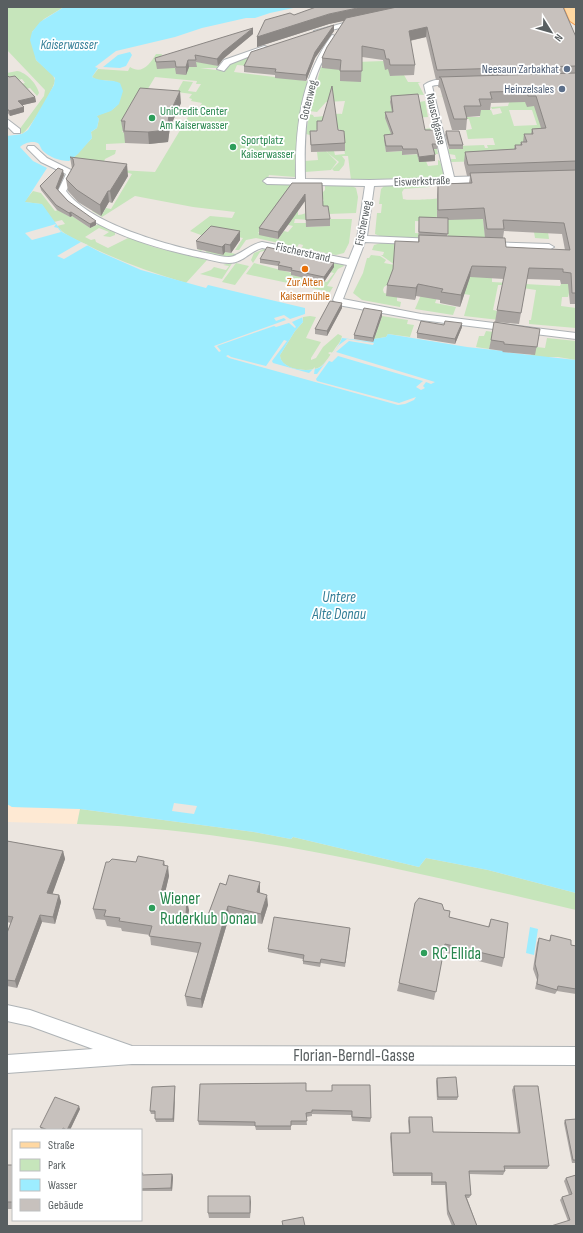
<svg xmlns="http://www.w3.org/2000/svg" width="583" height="1233" viewBox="0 0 583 1233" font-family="'Sofia Sans Condensed',sans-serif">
<rect width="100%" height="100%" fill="#ece6e0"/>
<path fill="#fee9d3" d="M45,803l9,5 26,1 -3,15 -70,-2v-18l5,3 33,1z"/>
<path fill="#c6e5bb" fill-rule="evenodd" d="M7,7h57l-20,12 -12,13 4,28 17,15 2,6c-3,11 -24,47 -33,53l-3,-4 25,-34 1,-6 -38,-40z
M156,54h6l-2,5h30l28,7 -1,2h-17l24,3 4,-6 23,-10 -2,11 -12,-1 -3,7 74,9 -11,52 -2,44 -26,-2 -3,9 56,2v4h-14l-10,19v6c10,-1 20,-7 26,-15l-2,-1v-6l3,-3v-5h25l6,3 2,9 -2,16 -28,1 -18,6 -15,-1 -1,4h12v4l23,-1 -2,-7h25l-3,24 -5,10 -8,2 -34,-7 1,-3 -4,-1 -2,3 -41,-9 -10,2 -7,10h-4l8,-12 -21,-4 -12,15 26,5c-9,7 -21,1 -31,-2l5,-4 -4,-2 -5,5 -4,-2 12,-9v-2l-19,-7 20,-15 22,2 3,-6 -42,-5 -58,-11 -33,21 -10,-6 4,-3 7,5 3,-5 5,1 21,-35 -13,-4 36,2 36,-60 5,1 6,-10 -11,-2 1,-2 -3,-1 3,-4 -15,-2 6,-11 10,1 -5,9 8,1 5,-8h-5l1,-3 -42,-4 -33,55 10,1 -6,10 -20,1v6h10l-1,4 -10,5 -2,5 -30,-6 19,-20 -1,-6 6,-4 2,-9 -3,-3c14,-6 20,-4 25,-20l-7,-15 -17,-1 -5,-3 6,-8 30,2 2,-4c12,8 20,-3 26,-13zM268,220l25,6 -5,6 -4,-1 -6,8 -20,-6z
M383,61l10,8 -3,7 14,-1 4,7h13l-3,1 6,12 -15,-1 1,6 -20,-1 1,8 34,-6 3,16 -17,1 4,12 17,-2 6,26h-12l-41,-11 1,9 16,-1 1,4 20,-1 5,12 10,-1v-5l2,1 4,14 -1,2 -92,3 -3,-24h-6l3,4 -1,5 -5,6h-5l-2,-2 7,-7 -11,-9 -1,-2h7l1,4 10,-1 -5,-25h-23l-7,6 -4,-1 3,-20 4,1 1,2c10,0 18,-4 28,-3l3,-13 -19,1 -9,10 -8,-1 12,-44 30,4 6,-9z
M17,71c9,1 20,13 22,22l-2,3 -7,-8 -23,6 5,-7 13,-4 -3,-4 -15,4v-10z
M479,95l7,15h5l2,5 9,-2 -2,-5 -8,1 -1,-2 17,-1 2,-7 15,2 2,5 7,-4 12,42 -21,8 -36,9 -38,1 -1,-3h6l-1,-4 -6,-1 -1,-5h10v-3l26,-1 1,3h3l-1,-3h8l-2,-7 -25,1 -2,-9 6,-1 -3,-10h-5l-1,-2h17l-3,-10 -16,-10 -25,-1zM509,110h23l5,15 -23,1z
M326,151l11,11 -6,8 -26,2 -1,-11 14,-1 -1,-8z
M471,181l74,30 4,28 -14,-1 -1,-6 -51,-13 2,17 9,4 -46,-1v-26l-12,4 -1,5 -20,-1v12l13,1 -1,5 -45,-2 -7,-3 2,-21h4l1,-9h-3l2,-15 3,-3 42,-3 2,2 1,2 -25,2 -2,3 1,7c4,2 38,0 43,-2 10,-5 15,-15 25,-16z
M33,191l8,2 14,18 3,-1 12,7 2,-1 18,12 11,-5 14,8v4l-5,2 -7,-1 6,-4 -10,-4 -14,9 6,3 4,-1 1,3 12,6 22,-11 23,10 54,13 -21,23c-36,-11 -70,-23 -103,-40 -10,-5 -19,-8 -26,-17l8,-2 -3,-4 -8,2 -13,-18 -17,-2z
M381,243l70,3 -67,41 -1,3 1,3 13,3v5l4,1 -1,5 -38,-7 -9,-7 10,-20 4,-15h2l2,-3 9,1 6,4 -2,3 11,2 -14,-10h2l1,-3 -12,-2 2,-5z
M456,247l36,31v4l68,4 1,-2h6l-1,-11 10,21 -7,-1 -1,4h-6l-1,9 15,2v20l-47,-4v-4h2l5,-30 -33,-5h-5l-5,25 9,2 15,10 -53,-6 6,-21 -30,-5 -5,13 21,4 -3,8 -38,-6 14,-33z
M267,248l76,16 1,2 -6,3 -11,17 6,1 -3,5 -84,-18 8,-11 38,10 -1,2 36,7 7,-9 -4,-1 3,-5 -62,-18 -11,3 -7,11 -2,-3 3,-7z
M233,262l-11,17 -22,-5 11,-4 3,-3 12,3 3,-4 -6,-1z
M236,263l13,3 -14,19 -13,-3z
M310,316l6,1 -10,21 15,4 -10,16v2l5,-2 7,-11 15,-13 4,2c-1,6 -5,9 -8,14 -4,5 -9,14 -14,17 -11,6 -40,3 -40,-12l15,-24 8,-9v-5z
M382,316l26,4 -1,4 7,1 -4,12 -22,-3 -2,3 -12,2z
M486,331l8,1 -5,17 -13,-2 3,-11h5z
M547,338l29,3v19l-18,-3h-24l-14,-12 25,3z
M80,809l174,23 37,7 2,-2 126,30 7,-9 62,12 88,23v17c-164,-38 -330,-81 -499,-86z"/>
<path fill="#9dedff" d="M64,7h234l-28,6 -15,5h-9l-44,10 -27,9 -59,14 -21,16 3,1 -6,9c9,5 19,2 28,6l3,8 -4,13 -8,7 -14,5 2,3 -2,9 -6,4 1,6 -14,16 -9,7c-10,0 -20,-4 -27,-11 -1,-2 -2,-4 -3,-6 -5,-4 -15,-1 -19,3l13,14 14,7 -22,34 17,2 20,28 38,20 41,18 65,18 2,-3 97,23v6l-3,1 1,7 -8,9 -15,24c0,15 32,19 42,11 7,-6 17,-20 20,-28l31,4 1,-3 12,-2 2,-3 79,13 36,4v1l73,8v533l-88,-23 -62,-12 -7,9 -126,-30 -2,2 -37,-7 -174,-23 -68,-2 -5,-3v-668l15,-2 6,-4 26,-45 1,-7 -19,-18 -6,-20 2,-8 8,-10z
M130,52l2,3 -6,11 -6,2 -17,-1 15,-12z
M530,927l8,2 -4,26 -8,-2z"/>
<path fill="#ece6e0" d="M56,224l-2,3 4,1 3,4 -29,8 -7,-7z
M81,242l7,3 -24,14 -7,-3z
M284,315l6,4 12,-4 1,2 -11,5 4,5 -1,1 -6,-5 -13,4 -2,-1 -57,20 4,5 -2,1 -5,-6 72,-26 -2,-2 -8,3 -2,-3z
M347,339l27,4 -1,2 -24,-4 -13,11 99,30 -4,2 -5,-2 -3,4 2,2 -4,2 -5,-3 7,-6 -85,-25 -6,6 -3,-1 -13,18 1,2 82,22 17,-6 -2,3 -9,4 -7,1 -169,-47 -3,-2 2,-1 3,2 35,9 18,-26 3,1 -15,20 1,2 36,10 6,-6 -1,7h3l14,-19 -3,-2 2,-1 3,1 6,-8z
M174,803l23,3 -3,8 -22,-3z"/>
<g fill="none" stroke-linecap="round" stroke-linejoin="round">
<defs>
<path id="street" d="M359,19h3v4l-44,10 -4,-2z
M332,35l7,2c-6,8 -12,15 -16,23 -18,35 -19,81 -18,119l65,1 75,-2 -21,-93c7,-6 28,-9 36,-3 -7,5 -19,1 -28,4l22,91 32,-1 4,3 -4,3 -112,4 -7,50 68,3 5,3 -5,3 -70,-3 -22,57 78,15 155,19v6l-155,-19 -83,-15 -5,-5 14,-35 -85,-17c-12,3 -19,15 -33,15 -8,0 -18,-3 -27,-5 -44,-9 -118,-29 -144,-67l8,-17 -25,-12 -14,-14 1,-2h6l13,12 26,13 1,6 -8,14c24,33 101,54 139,62 7,1 16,4 24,4 9,0 21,-13 33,-15l87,17 8,-20 8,-53 -98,-2 -4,-3 4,-3 29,1c-1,-51 5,-102 36,-144z
M264,46l7,2 -41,16 -6,7 -7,-2 7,-9z
M7,119l13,10v4h-6l-7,-7z
M488,242l61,2 5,3 -5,3 -64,-3 -2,-2z
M7,1005l23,5 102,36 444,1v18l-444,-1 -125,9v-18l86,-6 -63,-23 -23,-5z"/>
<path id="primary" d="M564,7h12v18l-6,-4z"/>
</defs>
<use href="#street" stroke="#aeb3b6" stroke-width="2"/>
<use href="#primary" stroke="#f49d51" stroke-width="2"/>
<use href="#street" fill="#fff" fill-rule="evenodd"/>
<use href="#primary" fill="#ffd8a2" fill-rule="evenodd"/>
</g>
<path fill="#aba6a3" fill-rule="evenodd" d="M294,15l282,22v267h-6l-2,-20h-7l-1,-4 -33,-1 -8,45 -24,-2 2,-12 7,-31 -34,-2 -10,30 -20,-4v-3l-24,-4 -1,4 -29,-4 1,-11 31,-43 1,-25 18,1v-23l1,-11 31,-1 1,-7h-3l-3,-13 1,-11 49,-3 1,-4h5l1,-3h2l1,-8h7l1,-5 9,-1 -7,-22 -7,1 -2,-5 -34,1 -1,7h-9l-1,6 -13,1v2l-1,11h-14l-12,-42 -2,-1 1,-7h-3l-10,-43 -16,4 5,24 -1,10 -24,1 -2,-7 -3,1 -2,-10 -21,-3 -1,25 -21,-1v-11l-18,-2v-10l23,-38 -16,4 -72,23v-10zM483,219l2,19 -38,-2 1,-16zM504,231l58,3 3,16 -59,-3 -3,-9z
M334,25v6l-19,27 -9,23 -31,-3v-3l-31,-3v-6z
M253,34l-30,25 -5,7 -22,-4 1,5h-8l-3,8 -10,-1 -1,-6 -18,1 -2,-11z
M7,75l28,22 1,5 -14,3 2,2v5l-14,4 -3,-4z
M391,96l34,34 13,14 -1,5h-3l1,6v6l-16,1 -2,-8 -15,1v-4l-16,1 -2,-12v-5l7,-1 -6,-16v-6h7l-2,-10z
M181,103l-11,24 -2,15 -19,2 -24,-1 -1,-10 -1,-1 -2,-11z
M338,130l7,13v8l-34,1 -1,-21z
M446,131l17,14v4h-14l-4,-14z
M70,157l58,19 -16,27 -3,-1 -8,14 -23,-14 -10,-11 -2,-12 6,-10z
M64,175l-6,15 10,11 28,24 -6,3 -18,-12 -2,1 -13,-7 -16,-20 -1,-4z
M292,183l31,23 7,13v7l-24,1 -1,-26 -27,38 -19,-4v-7z
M240,240l-9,13 -6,-1 -2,3 -26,-6 -1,-8z
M260,259l74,4v4l-10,15 -33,-7v-3l-13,-2v-4l-18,-3z
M342,303v5l-15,28 -12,-2v-5z
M382,311v5l-9,26 -19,-3v-4z
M462,327l-7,17 -38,-6v-5z
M540,329l-5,26 -33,-3 1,-1 -14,-2 2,-9z
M7,841l56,10 2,8 -13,35 7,1 2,7 -6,22 -13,-2 -25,66 -10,-2v-53l4,-10 -4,-1z
M164,861l1,4 4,11 -5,20 25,14 -1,5 17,8 15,-40 40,10 8,12 -6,19 -33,-7 -27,91 -15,-2 -2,-10 13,-43 -47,-8 -1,-10 -28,-4 -1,-3 -14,-2 -2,-6 -9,-1 -3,-10 16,-47h27z
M444,910l5,7 39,10 3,-8 13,39 -2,9 -59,-15 -9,48 -37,-9 2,-8z
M350,928l-5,39 -24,-4 -1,4 -17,-3v-5l-35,-7v-3z
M551,935l20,10 5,1v48l-19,-3 -2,3 -20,-5 2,-9 -4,-11 4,-26 2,-5 10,3z
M437,1078l21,19 -1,3h-20l-1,-19z
M332,1085l39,33 -1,4 -18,-1 -1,-6 -39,-1v2l-6,1 1,8h-16v5h-35l-1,-4 -56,-1 -1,-4 108,-30h26z
M175,1086v4l-1,32h-18l-1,-3v-5h-4l-1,-3z
M514,1086l35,80 -2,3h-42v2l-2,4 -34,-1 2,21 -2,3h-2l10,28h-25l-5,-12 -2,-29h-14v-9h-38l-3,-39 1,-4h18l-1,-12 1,-4 24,15 85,1 -6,-43z
M80,1109l-10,21h-28l-2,-3z
M576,1119v44h-4l-8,-40 1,-3z
M7,1165h6v44h-6z
M141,1173h2v2l29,-1 1,3 -1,14h-31z
M576,1175v51l-8,-5 -8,-21 2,-3 7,-2 -5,-14 2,-3z
M250,1196v22h-41l-1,-5z"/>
<path fill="#8b8784" d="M362,7h49l-82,17 -72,23v-10l72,-23z
M334,25v6l-19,27 -9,23v-6l9,-23z
M427,27l-1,10 -18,4 1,-10z
M253,28v6l-30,25 -5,7 -1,-7 6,-7z
M188,60l1,7 -3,8v-8z
M180,91l1,12 -11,24 -2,15 -19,2 -1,-12 21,-17z
M35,97l1,5 -17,4 -1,-5z
M24,107v5l-14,4 -1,-5z
M435,155v6l-16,1v-5z
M127,164l1,12 -16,27 -2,-12z
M63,170l1,5 -7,17 -1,-4z
M108,191l1,11 -8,14 -1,-11z
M305,194v7l-27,38v-7z
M71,212l1,4 -2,1 -1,-4z
M96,221v4l-6,3v-4z
M240,231v9l-9,13 -1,-8z
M225,244v8l-2,3 -1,-8z
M334,263v4l-10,15v-5z
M472,266l-2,11 -10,30 1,-12z
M418,284l-2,12 -1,4 1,-12z
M342,303v5l-15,28v-5z
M382,311v5l-9,26v-4z
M462,323v4l-7,17v-5z
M63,851l2,8 -15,42 -3,-8z
M168,866l1,10 -7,30 -2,-10z
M260,882v10l-3,10v-10z
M59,895l2,7 -6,22 -2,-7z
M267,895l1,10 -6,19 -1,-10z
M187,900l2,10 -2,14 -1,-10z
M228,906l1,11 -27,91 -1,-9z
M40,915l2,7 -25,66 -2,-7z
M175,1086v4l-1,32 -1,-3z
M79,1106l1,3 -10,21h-3z
M172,1174l1,3 -1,14 -1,-3z
M250,1196l1,6 -1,16z"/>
<path fill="#c7c1bd" stroke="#8b8784" d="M316,7h46l-33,7 -72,23 8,-17 25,-7 4,2z
M397,7h166l13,30v29l-139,4 -10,-43 -18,4 6,34h-25l-1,-6h-3l-2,-9 -22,-4v25h-22l1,-11 -19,-2 5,-11 19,-29z
M334,25l-19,27 -9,23 -31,-3 1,-3 -32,-3 7,-14z
M253,28l-30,24 -6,7 -22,-4 1,5h-8l-2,7h-10l-1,-6 -19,1 -1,-4z
M576,73v88l-108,4 -3,-13 51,-3 -1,-4h7l-1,-3h6l-3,-8h9l-1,-5 14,-1 -10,-32h-8l-1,-5 -37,1 2,7h-13l2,7h-17l3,13h-13l-13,-41 -2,-1z
M7,75l2,2 6,-1 20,21 -17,4 6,6 -15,4 -2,-3z
M332,86l6,44 6,1 1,12 -34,2 -1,-14h7v-10h5z
M140,88l40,3 -11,24 -2,15 -19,2 -24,-1 1,-10h-4z
M418,94l7,36h9l4,14h-6l3,11 -16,2 -2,-8h-14l-1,-3h-16l-2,-11 9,-1 -8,-22h8l-2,-16z
M446,131h13l4,14h-14z
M70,157l57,7 -17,27h-2l-8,14 -23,-15 -11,-11 8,-14 -1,-6z
M58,168l5,2 -7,18 12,13 28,20 -6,3 -19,-12 -2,1 -13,-8 -16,-19z
M576,170v123h-4l-1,-20 -8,-1v-3l-34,-1 -8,45 -24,-3 9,-43 -34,-1 -11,29 -20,-3 2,-3 -25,-5 -2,4 -29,-3 6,-16 2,-28 24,1v-7l86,3 1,9 64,3 -6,-27 -61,-3 1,9h-17l-3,-21 -46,2v-26l34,-1 -2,-10z
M292,183h30l1,23h5l2,13 -24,1 -1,-26 -27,38 -19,-4z
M419,217l29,1v16l-29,-2z
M211,226l29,5 -10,14 -5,-1 -3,3 -26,-6z
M267,247l67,16 -10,14 -33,-7 1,-2 -14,-3 2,-3 -20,-3z
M330,301l12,2 -15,28 -12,-2z
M364,308l18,3 -9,27 -19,-3z
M421,321l23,4 1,-4 17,2 -7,16 -38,-6z
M494,322l46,7 -3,18 -33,-3v-2l-13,-2z
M7,841l56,10 -16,42 12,2 -6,22 -13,-2 -25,66 -8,-1v-47l6,-16 -6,-1z
M138,856l26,5 -1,4 5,1 -8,30 27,4 -1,14 19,9 15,-40 6,2 3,-10 31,7 -3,10 10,3 -6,19 -33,-8 -27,93 -16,-3 16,-53 -52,-7 3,-10 -33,-5 1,-3 -16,-2 2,-6 -13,-1 13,-47h3l3,-3 24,3z
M419,898l23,6 2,6 6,1 -1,6 40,10 2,-8 17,4 -4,35 -59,-14 -9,48 -37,-9 16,-80z
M274,917l76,11 -5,35 -24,-4 -1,4 -17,-2 1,-6 -36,-6z
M551,935l20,5v5l5,1v43l-18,-3 -1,4 -20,-6 1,-9 -3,-11 4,-26 11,3z
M456,1077l2,20h-20l-1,-19z
M306,1083v8h26v-6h38l1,33 -19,-1v-6l-40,-1v2l-6,1 1,8h-16v5h-36v-4l-57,-1 2,-37z
M175,1086l-2,33h-18v-8h-5l2,-24z
M514,1086h24l11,80h-45l1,5h-36l2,24h-6l12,31h-22l-7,-16 -2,-28h-14v-9h-39l-2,-40h19l-1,-16h23l1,15 87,1z
M55,1097l24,9 -12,24 -4,-2 -1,2h-14l-8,-3z
M576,1119v41h-3l-8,-40z
M7,1165h6v37h-6z
M141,1173h2l-1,2 30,-1 -1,14 -30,1z
M576,1175v51h-25l19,-6 -8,-23 10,-3 -6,-16z
M208,1196h42v17h-42z
M303,1217l2,9h-22l-1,-5z"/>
<g fill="#5c6f8a" stroke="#fff" stroke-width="1.5">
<circle cx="567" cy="69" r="4"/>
<circle cx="562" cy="89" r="4"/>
</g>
<g fill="#2e9e5b" stroke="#fff" stroke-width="1.5">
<circle cx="152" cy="118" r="4"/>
<circle cx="233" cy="147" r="4"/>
<circle cx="152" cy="908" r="4"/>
<circle cx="424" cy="953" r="4"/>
</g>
<circle fill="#e8710a" stroke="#fff" stroke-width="1.5" cx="305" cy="269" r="4"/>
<g text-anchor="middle" stroke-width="3.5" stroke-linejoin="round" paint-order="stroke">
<g font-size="12" fill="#4e5e75" stroke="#fff" text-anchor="end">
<text x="559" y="73">Neesaun Zarbakhat</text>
<text x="554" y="93">Heinzelsales</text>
</g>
<g font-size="12" fill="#595f61" stroke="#fff">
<text transform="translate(308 100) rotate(-76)" y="4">Gotenweg</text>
<text transform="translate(436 119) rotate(77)" y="4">Nauschgasse</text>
<text transform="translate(422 181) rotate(-2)" y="4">Eiswerkstraße</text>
<text transform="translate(363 223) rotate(-79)" y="4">Fischerweg</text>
<text transform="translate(303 252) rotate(13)" y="4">Fischerstrand</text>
</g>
<g font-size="12" fill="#27864d" stroke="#fff" text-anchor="start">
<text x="160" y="115">UniCredit Center<tspan x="160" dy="14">Am Kaiserwasser</tspan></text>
<text x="241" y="144">Sportplatz<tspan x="241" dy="14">Kaiserwasser</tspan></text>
</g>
<g font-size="12" fill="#c56008" stroke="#fff">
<text x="305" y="286">Zur Alten<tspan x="305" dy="14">Kaisermühle</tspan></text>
</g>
<g font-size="13" font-style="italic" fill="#337e97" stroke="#fff">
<text x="69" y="49">Kaiserwasser</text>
</g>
<g font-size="15" font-style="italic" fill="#337e97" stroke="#fff">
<text x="339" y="602">Untere<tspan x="339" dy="17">Alte Donau</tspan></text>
</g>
<g font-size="17" fill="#27864d" stroke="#fff" text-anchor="start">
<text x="160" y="904">Wiener<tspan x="160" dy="20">Ruderklub Donau</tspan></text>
<text x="432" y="959">RC Ellida</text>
</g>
<g font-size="17" fill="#595f61" stroke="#fff">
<text x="354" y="1061">Florian-Berndl-Gasse</text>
</g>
</g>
<rect width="583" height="1233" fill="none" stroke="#595f61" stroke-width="16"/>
<rect x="12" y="1129" width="130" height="92" fill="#ffffff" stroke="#bdbfc0"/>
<rect x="20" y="1142" width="20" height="6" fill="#ffd8a2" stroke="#bdbfc0"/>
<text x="48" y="1149" font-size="12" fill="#595f61">Straße</text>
<rect x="20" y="1159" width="20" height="12" fill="#c6e5bb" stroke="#bdbfc0"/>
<text x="48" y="1169" font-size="12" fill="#595f61">Park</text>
<rect x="20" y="1179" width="20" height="12" fill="#9dedff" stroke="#bdbfc0"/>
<text x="48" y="1189" font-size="12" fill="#595f61">Wasser</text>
<rect x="20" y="1199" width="20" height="12" fill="#c7c1bd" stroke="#bdbfc0"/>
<text x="48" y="1209" font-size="12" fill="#595f61">Gebäude</text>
<g transform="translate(551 32) rotate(127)" stroke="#ffffff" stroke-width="3" paint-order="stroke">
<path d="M0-3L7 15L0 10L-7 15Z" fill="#595f61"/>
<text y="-6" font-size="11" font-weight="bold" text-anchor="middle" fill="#595f61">N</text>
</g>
</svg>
